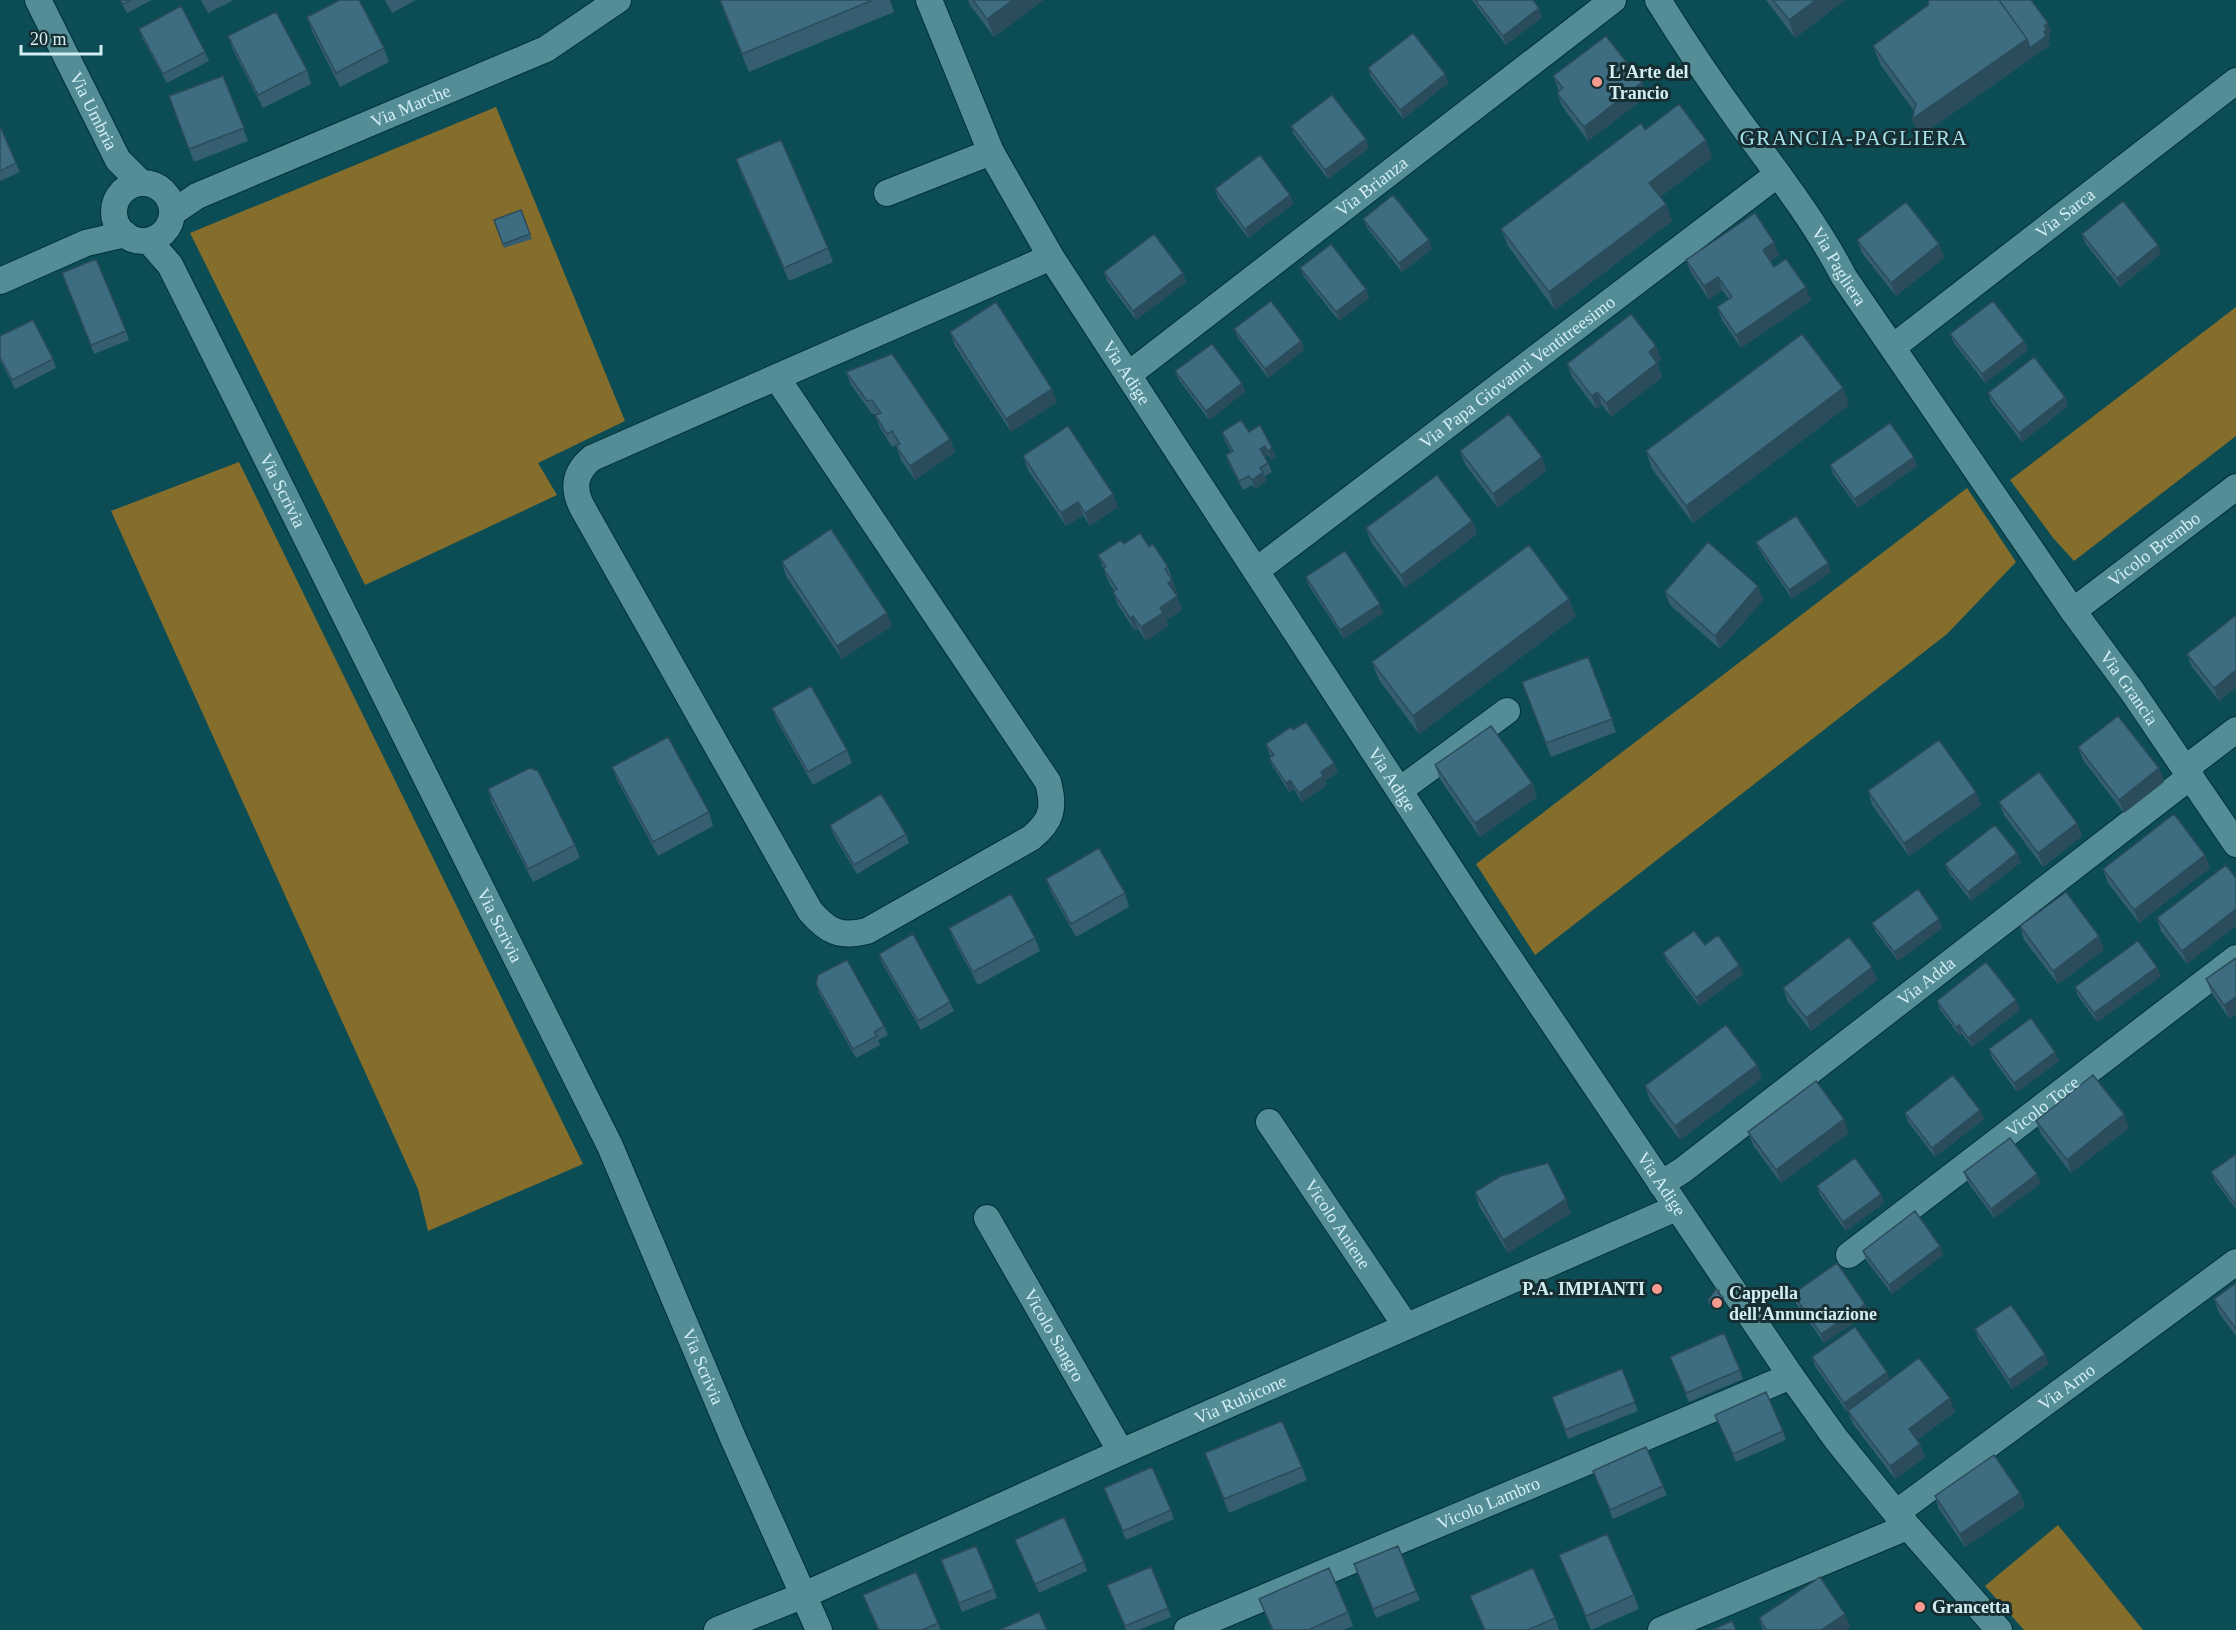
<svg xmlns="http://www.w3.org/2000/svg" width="2236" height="1630" viewBox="0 0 2236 1630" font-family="Georgia,serif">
<rect width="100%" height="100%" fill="#0c4c55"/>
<path fill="#856d2b" d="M496,107l129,314 -87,42 19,32 -192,90 -175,-352z
M2236,307v129l-162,125 -20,-22 -44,-59z
M239,462l344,702 -155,67 -10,-42 -307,-678z
M1967,488l49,74 -69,72 -412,321 -59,-91z
M2058,1525l85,105h-119l-39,-44z"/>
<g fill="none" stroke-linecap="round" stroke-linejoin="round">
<defs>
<g id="minor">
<path id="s1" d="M38,0l80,160 22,22"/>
<path id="s2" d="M929,0l62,152 60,105 436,668 304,451 45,63 60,74 103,117"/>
<path id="s3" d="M1658,0c26,42 55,85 84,125 36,49 74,98 102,152l229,334 59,80 104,153"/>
<circle cx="143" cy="212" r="29"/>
<path d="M887,193l104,-41"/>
<path id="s4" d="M172,213l25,-17 349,-147 72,-49"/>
<path id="s5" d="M149,241l21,24 440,881 123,292 86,192"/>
<path d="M0,281l86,-38 39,-9"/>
<path id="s6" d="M1893,347l343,-266"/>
<path id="s7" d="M1128,375l485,-375"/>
<path d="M777,378l271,404c7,26 4,39 -17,56l-164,93c-27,7 -40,0 -57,-20l-228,-404c-10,-20 -7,-35 10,-49l459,-201"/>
<path id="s8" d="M1257,570l521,-396"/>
<path id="s9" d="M2073,611l163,-124"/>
<path d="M2186,768l50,-38"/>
<path d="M1400,790l107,-79"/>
<path id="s10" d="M1269,1122l137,204"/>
<path id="s11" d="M1661,1184l22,-14 508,-394"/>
<path id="s12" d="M987,1218l134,234"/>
<path id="s13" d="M1849,1255l387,-297"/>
<path id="s14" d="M1896,1513l340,-251"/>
<path id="s15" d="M717,1630l87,-35 317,-143 555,-244"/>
<path id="s16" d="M1187,1630l604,-254"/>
<path d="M1661,1630l246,-103"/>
</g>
</defs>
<use href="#minor" stroke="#003037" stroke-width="28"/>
<use href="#minor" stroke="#548d96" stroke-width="26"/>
</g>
<path fill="#355e70" d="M120,0h32l-25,13z
M201,0h33l-26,13z
M385,0h31l-24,13z
M719,0h171l4,12 -145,60z
M968,0h75l-49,37 -24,-32z
M1472,0h61l9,17 -36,28z
M1766,0h79l-50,38z
M307,17l77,31 5,14 -49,25 -28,-56z
M139,29l66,23 4,9 -42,22 -25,-45z
M2051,32l-2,2 1,4 -2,2 2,5 -131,92 -7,-18 2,-8 -34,-47 -7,-18z
M228,36l79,34 4,14 -48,24 -30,-58z
M1368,68l77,6 3,9 -45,36 -32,-42z
M223,76l25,65 -54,21 -25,-66z
M1553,76l89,6 5,14 -59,45 -26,-35 -5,-13 2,-2z
M0,126l20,46 -20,9z
M1291,126l78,22 -41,31 -34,-44z
M1645,130l67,28 -52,39 6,7 6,17 -117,89 -47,-64 -7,-17z
M736,159l92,89 5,14 -44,19 -48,-108z
M1215,189l75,6 3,9 -45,34 -30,-40z
M521,210l11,29 -28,9 -10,-28z
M1363,219l66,21 3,9 -30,23 -35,-44z
M2082,234l79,20 -41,33 -35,-44z
M1857,240l87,18 -48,38 -34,-43z
M1779,255l-8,6 3,6 37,33 -70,48 -19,-28 -5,-13 12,-8 -7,-9 -13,10 -18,-27 -5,-13z
M1300,268l66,21 3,9 -30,23 -35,-44z
M1104,272l79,1 3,9 -50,38 -29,-39z
M62,273l64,58 3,9 -35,14z
M1234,329l67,12 3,9 -36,28 -30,-40z
M950,332l107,70 -46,30 -56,-86z
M1950,334l74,7 4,9 -43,33 -31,-40z
M0,336l53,23 3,9 -41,21 -15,-29z
M1656,346l5,14 -4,2 5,15 -51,40 -9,-12 -6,4 -24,-32 -5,-13z
M1175,371l67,12 3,9 -36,28 -30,-40z
M846,372l104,67 5,13 -40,28 -14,-20 -5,-14h1v-2l-5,3 -12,-19 -5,-13 2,-1h-5l-21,-29z
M1988,393l77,4 3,9 -46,36 -31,-40z
M1849,405l-156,118 -41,-54 -6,-18z
M1222,432h27l27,25 -5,3 -3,-5 -3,2 3,6 4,9 -7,4 1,5 -11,8 -3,-4 -9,5 -14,-26 -3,-9 5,-3 -6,-11z
M1460,451l82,6 4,14 -48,37 -33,-44z
M1023,456l95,51 -28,19 -7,-11 -17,11 -38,-56z
M1914,457l3,9 -59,42 -25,-34 -3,-9z
M1472,521l5,13 -72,54 -34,-46 -5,-14z
M1756,542l75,30 -39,27 -32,-48z
M1124,544l25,3 19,20 9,26 -1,1 6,16 -16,10 2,6 -22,15 -8,-12 -3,2 -17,-26 -5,-13 1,-1 -6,-10 -10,-26z
M782,562l110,64 -50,33 -56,-83z
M1306,577l77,36 -39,26 -35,-53z
M1758,586l5,14 -43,49 -50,-44 -5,-13z
M2236,615v72l-17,14 -27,-34 -5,-13z
M1576,616l-157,118 -40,-54 -7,-18z
M1588,657l28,75 -65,25 -29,-75z
M772,708l75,42 5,13 -39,22 -36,-64z
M1293,730l41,33 4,9 -13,9 2,4 -25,17 -8,-13 -5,3 -16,-25 -4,-9 3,-1 -3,-4 -3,-9z
M2078,747l81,21 5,14 -40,31 -41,-53z
M1435,765l97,18 5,14 -57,40 -40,-58z
M612,767l97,45 4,14 -55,30 -41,-76z
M488,789l87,56 5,13 -47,24 -41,-79z
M1868,791l113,14 -72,51 -37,-51z
M1999,802l78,21 5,13 -39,31 -39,-52z
M830,825l76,9 3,9 -52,31 -24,-40z
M2205,855l5,13 -71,55 -31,-40 -5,-14z
M2021,862l-50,39 -22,-28 -4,-9z
M2226,865l-39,99 -26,-33 -4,-13z
M1046,879l79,14 4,14 -53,30 -25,-45z
M1872,923l70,5 -44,33 -22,-29z
M2020,926l84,24 -46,34 -34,-44z
M949,928l86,10 5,13 -62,34 -24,-44z
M1705,945l38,29 -44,32 -32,-44 -4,-9z
M879,954l71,48 4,9 -33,19 -39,-67z
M2236,958v56l-7,4 -18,-26 -5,-13z
M1872,967l5,13 -66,51 -23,-29 -5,-14z
M2161,976l-64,46 -19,-26 -3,-9z
M816,984l68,42 4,9 -10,5 2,5 -24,13 -37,-65z
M1937,1001l83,9 -48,37 -10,-13 -2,2 -20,-26z
M1989,1049l70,12 -42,31 -25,-34z
M1762,1078l-82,62 -30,-40 -5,-14z
M1980,1110l4,9 -49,38 -27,-35 -3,-9z
M2036,1121l93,7 -58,45 -30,-39z
M1748,1132l101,1 -68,50 -28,-38z
M2236,1154v55l-21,-28 -4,-9z
M1964,1172l77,11 -47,35 -27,-37z
M1817,1186l64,8 3,9 -38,28 -26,-36z
M1475,1192l96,21 -63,40 -29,-47z
M1863,1251l80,4 -51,39 -26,-34z
M2236,1283v53l-17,-23 -5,-14z
M1719,1291l6,11 -8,9 -8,-7 -1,-4z
M1793,1294l75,19 -44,30 -28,-40z
M1975,1329l74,35 -37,25 -34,-51z
M1670,1357l70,13 3,9 -54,23z
M1812,1357l78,23 65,32 -38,28 3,4 5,13 -30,22 -42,-55 -5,-13 -1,1 -32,-46z
M1622,1369l16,42 -70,28 -16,-42z
M1715,1415l68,16 3,9 -50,22z
M1205,1453l97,14 5,13 -78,33z
M1593,1471l70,15 4,9 -54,24z
M1104,1488l67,22 3,9 -48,21z
M2020,1493l5,13 -60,41 -26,-38 -4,-13z
M1015,1540l69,22 3,9 -48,22z
M1559,1555l75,40 5,14 -48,21z
M945,1569l49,20 3,9 -35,14z
M1358,1573l58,18 4,9 -44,18z
M1111,1594l57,14 3,9 -32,13h-13z
M863,1595l75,28 3,7h-63z
M1470,1596l85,22 4,12h-75z
M1259,1599l89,13 5,14 -9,4h-72z
M1845,1614l5,13 -4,3h-83l-4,-12z"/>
<path fill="#2b4c5b" d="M1013,0h30l-49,37 -7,-18z
M1816,0h29l-50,38 -6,-18z
M1539,8l3,9 -36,28 -3,-9z
M2048,23l3,9 -2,2 1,4 -2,2 2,5 -131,92 -7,-18 115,-80 17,-7v-6z
M1445,74l3,9 -45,36 -3,-9z
M1642,82l5,14 -59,45 -4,-14z
M1366,139l3,9 -41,31 -3,-9z
M1706,140l6,18 -56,42 -7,-17z
M1290,195l3,9 -45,34 -3,-9z
M1666,204l6,17 -117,89 -6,-18z
M1429,240l3,9 -30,23 -3,-9z
M1774,242l5,13 -11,8 -5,-13z
M1939,244l5,14 -48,38 -5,-13z
M2158,245l3,9 -41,33 -3,-9z
M1183,273l3,9 -50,38 -3,-9z
M1718,277l4,13 -13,10 -5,-14z
M1806,287l5,13 -70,48 -5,-13z
M1366,289l3,9 -30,23 -3,-9z
M1301,341l3,9 -36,28 -3,-9z
M2024,341l4,9 -43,33 -3,-9z
M1656,346l5,14 -7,5 -5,-13z
M1657,363l5,14 -51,40 -5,-14z
M1242,383l3,9 -36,28 -3,-9z
M1843,388l6,17 -156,118 -7,-17z
M1052,389l5,13 -46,30 -5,-13z
M1597,392l5,13 -6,4 -4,-13z
M2065,397l3,9 -46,36 -3,-9z
M950,439l5,13 -40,28 -5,-14z
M1265,446l3,9 -5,3 -3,-9z
M1272,448l4,9 -5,3 -3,-9z
M1542,457l4,14 -48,37 -5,-14z
M1914,457l3,9 -59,42 -4,-9z
M1263,472l3,9 -11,8 -3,-9z
M1113,494l5,13 -28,19 -5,-13z
M1078,502l5,13 -17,11 -5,-13z
M1472,521l5,13 -72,54 -4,-13z
M1828,563l3,9 -39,27 -3,-9z
M1172,580l5,13 -4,3 -5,-13z
M1758,586l5,14 -43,49 -5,-13z
M1177,596l5,14 -16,10 2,6 -22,15 -5,-14 19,-19z
M1569,599l7,17 -157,118 -6,-18z
M1380,604l3,9 -39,26 -4,-9z
M887,613l5,13 -50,33 -5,-13z
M1133,616l5,13 -3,2 -5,-13z
M2236,670v17l-17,14 -5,-13z
M1334,763l4,9 -13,9 2,4 -25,17 -3,-9 22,-21z
M2159,768l5,14 -40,31 -5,-13z
M1290,780l4,9 -5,3 -3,-9z
M1532,783l5,14 -57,40 -5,-14z
M1976,792l5,13 -72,51 -5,-13z
M2077,823l5,13 -39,31 -5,-14z
M2017,853l4,9 -50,39 -3,-9z
M2205,855l5,13 -71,55 -5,-13z
M2236,909v17l-49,38 -5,-13z
M1939,919l3,9 -44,33 -4,-9z
M2099,936l5,14 -46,34 -5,-13z
M1739,965l4,9 -44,32 -3,-9z
M1872,967l5,13 -66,51 -5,-13z
M2157,967l4,9 -64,46 -3,-9z
M2236,997v17l-7,4 -5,-13z
M2016,1000l4,10 -48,37 -4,-9z
M1959,1025l3,9 -2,2 -4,-9z
M2055,1052l4,9 -42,31 -3,-9z
M1757,1065l5,13 -82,62 -5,-14z
M1980,1110l4,9 -49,38 -3,-9z
M2124,1114l5,14 -58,45 -4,-13z
M1844,1119l5,14 -68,50 -5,-13z
M2037,1174l4,9 -47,35 -3,-9z
M1881,1194l3,9 -38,28 -3,-9z
M1566,1199l5,14 -63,40 -5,-13z
M1940,1246l3,9 -51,39 -3,-9z
M1723,1297l2,5 -8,9 -1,-5z
M1865,1304l3,9 -44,30 -3,-9z
M2045,1354l4,10 -37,25 -3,-9z
M1887,1372l3,9 -43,31 -3,-9z
M1950,1398l5,14 -41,30 -5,-13z
M1920,1444l5,13 -30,22 -5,-13z
M2020,1493l5,13 -60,41 -5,-13z
M1845,1614l5,13 -4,3h-25z"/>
<path fill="#3e6d82" stroke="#2b4c5b" stroke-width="1.5" d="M121,0h10l-8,4z
M340,0h19l25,48 -48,25 -29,-56z
M720,0h153l-131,54z
M973,0h40l-26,19z
M1475,0h58l6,8 -36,28z
M1773,0h43l-27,20z
M1929,0h70l28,39 -115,80 4,-15 -43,-58 55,-41z
M1999,0h32l17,23 -4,3 3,3 -3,3 2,4 -16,12 -3,-9z
M181,6l24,46 -42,22 -24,-45z
M276,12l31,58 -49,25 -30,-59z
M1413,33l32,41 -45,36 -32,-42z
M1606,36l36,46 -58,45 -27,-34 6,-5 -10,-12z
M223,76l21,52 -55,21 -20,-53z
M1332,95l34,44 -41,31 -34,-44z
M1679,104l27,36 -57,43 17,21 -117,88 -48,-63 140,-106 4,7z
M0,126l16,37 -16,8z
M781,140l47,108 -44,20 -48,-109z
M1260,155l30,40 -45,34 -30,-40z
M1393,195l36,45 -30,23 -36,-44z
M2123,201l35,44 -41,33 -35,-44z
M1906,202l33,42 -48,39 -34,-43z
M521,210l9,24 -27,10 -9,-24z
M1755,213l19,29 -11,8 11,17 12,-8 20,28 -70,48 -19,-28 15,-10 -14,-20 -14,9 -18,-26z
M1154,234l29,39 -50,38 -29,-39z
M1331,244l35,45 -30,23 -36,-44z
M96,259l30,72 -35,14 -29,-72z
M1271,301l30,40 -36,28 -31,-40z
M1993,301l31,40 -42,33 -32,-40z
M996,302l56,87 -46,30 -56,-87z
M1631,314l25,32 -7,6 8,11 -51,40 -9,-11 -5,4 -25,-32z
M33,320l20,39 -41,21 -12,-23v-21z
M1802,334l41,54 -157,118 -40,-55z
M1212,344l30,39 -36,28 -31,-40z
M892,354l58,85 -40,27 -14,-20 4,-2 -8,-13 -5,3 -12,-19 6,-2 -9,-13 -5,1 -21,-29z
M2034,357l31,40 -46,36 -31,-40z
M1509,414l33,43 -49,37 -33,-43z
M1241,420l8,12 11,-7 12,23 -4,3 -3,-5 -5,3 8,14 -8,5 3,4 -11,8 -3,-4 -10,5 -13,-26 7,-4 -11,-19z
M1890,423l24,34 -60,42 -24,-34z
M1068,426l45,68 -28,19 -7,-11 -17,11 -38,-57z
M1437,475l35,46 -71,54 -35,-47z
M1796,516l32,47 -39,27 -33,-48z
M831,529l56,84 -50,33 -55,-84z
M1140,533l9,14 4,-3 15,23 -3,2 7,11 -4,3 9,13 -17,12 3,5 -22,14 -8,-11 -3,2 -17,-26 4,-3 -14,-21 3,-1 -8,-12 23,-15 3,4z
M1708,542l50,44 -43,50 -50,-44z
M1529,545l40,54 -156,117 -41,-54z
M1345,551l35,53 -40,26 -34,-53z
M2236,615v55l-22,18 -27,-34z
M1588,657l24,62 -66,24 -24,-61z
M811,686l36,64 -39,22 -36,-64z
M2118,716l41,52 -40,32 -41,-53z
M1306,722l28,41 -13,9 2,4 -24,17 -9,-13 -4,3 -17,-25 5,-3 -8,-11 25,-17 2,3z
M1491,726l41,57 -57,40 -40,-58z
M668,737l41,75 -56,30 -41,-75z
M1939,740l37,52 -72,51 -36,-52z
M530,768l8,3 37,74 -47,24 -40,-80z
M2039,772l38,51 -39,30 -39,-51z
M881,794l25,40 -52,31 -24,-40z
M2174,814l31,41 -71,55 -31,-41z
M1995,825l22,28 -49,39 -23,-28z
M1099,848l26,45 -54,31 -25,-45z
M2226,865l10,13v31l-54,42 -25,-33z
M1918,889l21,30 -45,33 -22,-29z
M2066,892l33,44 -46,35 -33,-45z
M1011,894l24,44 -62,34 -24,-44z
M1694,931l11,14 13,-10 21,30 -43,32 -33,-44z
M913,934l37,68 -32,19 -39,-67z
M1849,937l23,30 -66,51 -23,-30z
M2138,941l19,26 -63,46 -19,-26z
M2236,958v39l-12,8 -18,-26z
M847,960l37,66 -10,6 3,4 -24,13 -37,-65 2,-9z
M1986,962l30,38 -48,38 -9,-13 -3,2 -19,-26z
M2031,1018l24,34 -41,31 -25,-34z
M1726,1025l31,40 -82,61 -30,-40z
M1953,1075l27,35 -48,38 -27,-35z
M2093,1075l31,39 -57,46 -31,-39z
M1816,1081l28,38 -68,51 -28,-38z
M2010,1138l27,36 -46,35 -27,-37z
M2236,1154v51l-25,-33z
M1855,1158l26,36 -38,28 -26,-36z
M1548,1163l18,36 -63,41 -28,-48 26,-16z
M1915,1211l25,35 -51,39 -26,-34z
M1837,1263l28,41 -44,30 -28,-40z
M2236,1283v46l-22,-30z
M1716,1289l3,2 -1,2 5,4 -7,9 -8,-6z
M2011,1305l34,49 -36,26 -34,-51z
M1855,1327l32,45 -43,31 -32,-46z
M1724,1333l16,37 -54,23 -16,-36z
M1919,1358l31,40 -41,31 11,15 -30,22 -42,-55z
M1622,1369l13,33 -70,28 -13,-33z
M1766,1392l17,39 -50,23 -18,-39z
M1282,1421l20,46 -78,32 -19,-46z
M1646,1447l17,39 -53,24 -17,-39z
M1994,1455l26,38 -60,41 -25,-38z
M1152,1467l19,43 -48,21 -19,-43z
M1064,1517l20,45 -49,22 -20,-44z
M1607,1534l27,61 -48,21 -27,-61z
M976,1546l18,43 -35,14 -18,-43z
M1398,1546l18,45 -43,18 -19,-45z
M1151,1567l17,41 -43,18 -18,-41z
M1329,1568l19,44 -40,18h-35l-14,-31z
M1533,1568l22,50 -27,12h-43l-15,-34z
M916,1572l22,51 -16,7h-43l-16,-35z
M1820,1577l25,37 -24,16h-55l-7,-12z
M1039,1612l8,18h-48z
M1732,1621l4,9h-24z"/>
<g fill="#f59c90" stroke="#162e32" stroke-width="2">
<circle cx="1597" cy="82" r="6"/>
<circle cx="1657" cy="1289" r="6"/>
<circle cx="1717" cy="1303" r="6"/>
<circle cx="1920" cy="1607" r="6"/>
</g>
<g text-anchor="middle" stroke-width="6" stroke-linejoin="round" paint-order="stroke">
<g font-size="18" font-weight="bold" fill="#d2eef3" stroke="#162e32" text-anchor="start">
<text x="1609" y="78">L'Arte del<tspan x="1609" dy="21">Trancio</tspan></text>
<text x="1645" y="1295" text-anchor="end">P.A. IMPIANTI</text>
<text x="1729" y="1299">Cappella<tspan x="1729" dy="21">dell'Annunciazione</tspan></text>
<text x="1932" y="1613">Grancetta</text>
</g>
<g font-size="18" fill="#d2eef3" stroke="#162e32">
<text dy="6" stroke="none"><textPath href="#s4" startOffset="262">Via Marche</textPath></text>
<text dy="6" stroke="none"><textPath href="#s1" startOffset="124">Via Umbria</textPath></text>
<text dy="6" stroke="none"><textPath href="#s7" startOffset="308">Via Brianza</textPath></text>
<text dy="6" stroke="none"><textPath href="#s6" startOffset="218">Via Sarca</textPath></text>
<text dy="6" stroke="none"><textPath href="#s3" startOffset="322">Via Pagliera</textPath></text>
<text dy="6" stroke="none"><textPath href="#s2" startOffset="423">Via Adige</textPath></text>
<text dy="6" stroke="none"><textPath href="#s8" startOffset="327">Via Papa Giovanni Ventitreesimo</textPath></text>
<text dy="6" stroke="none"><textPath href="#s5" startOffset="284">Via Scrivia</textPath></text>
<text dy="6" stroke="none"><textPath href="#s9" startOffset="102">Vicolo Brembo</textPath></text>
<text dy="6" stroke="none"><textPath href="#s3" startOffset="834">Via Grancia</textPath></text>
<text dy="6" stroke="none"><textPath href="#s2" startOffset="909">Via Adige</textPath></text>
<text dy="6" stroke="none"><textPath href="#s5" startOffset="770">Via Scrivia</textPath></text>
<text dy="6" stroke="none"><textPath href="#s11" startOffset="334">Via Adda</textPath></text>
<text dy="6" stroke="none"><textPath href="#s13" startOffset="244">Vicolo Toce</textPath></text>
<text dy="6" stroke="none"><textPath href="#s2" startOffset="1395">Via Adige</textPath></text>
<text dy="6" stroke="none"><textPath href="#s10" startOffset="123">Vicolo Aniene</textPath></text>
<text dy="6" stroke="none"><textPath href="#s12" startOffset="135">Vicolo Sangro</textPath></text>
<text dy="6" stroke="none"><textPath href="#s5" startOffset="1256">Via Scrivia</textPath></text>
<text dy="6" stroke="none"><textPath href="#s14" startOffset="212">Via Arno</textPath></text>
<text dy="6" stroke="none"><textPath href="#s15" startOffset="572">Via Rubicone</textPath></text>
<text dy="6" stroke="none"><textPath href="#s16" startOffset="327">Vicolo Lambro</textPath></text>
</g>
<g font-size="21" letter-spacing="1.5" fill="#a7e2ec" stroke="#162e32">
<text x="1854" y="145">GRANCIA-PAGLIERA</text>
</g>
</g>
<path d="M21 45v9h80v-9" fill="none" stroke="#d2eef3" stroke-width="3"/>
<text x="30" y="45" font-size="18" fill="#d2eef3" stroke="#162e32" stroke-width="4.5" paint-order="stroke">20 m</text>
</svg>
